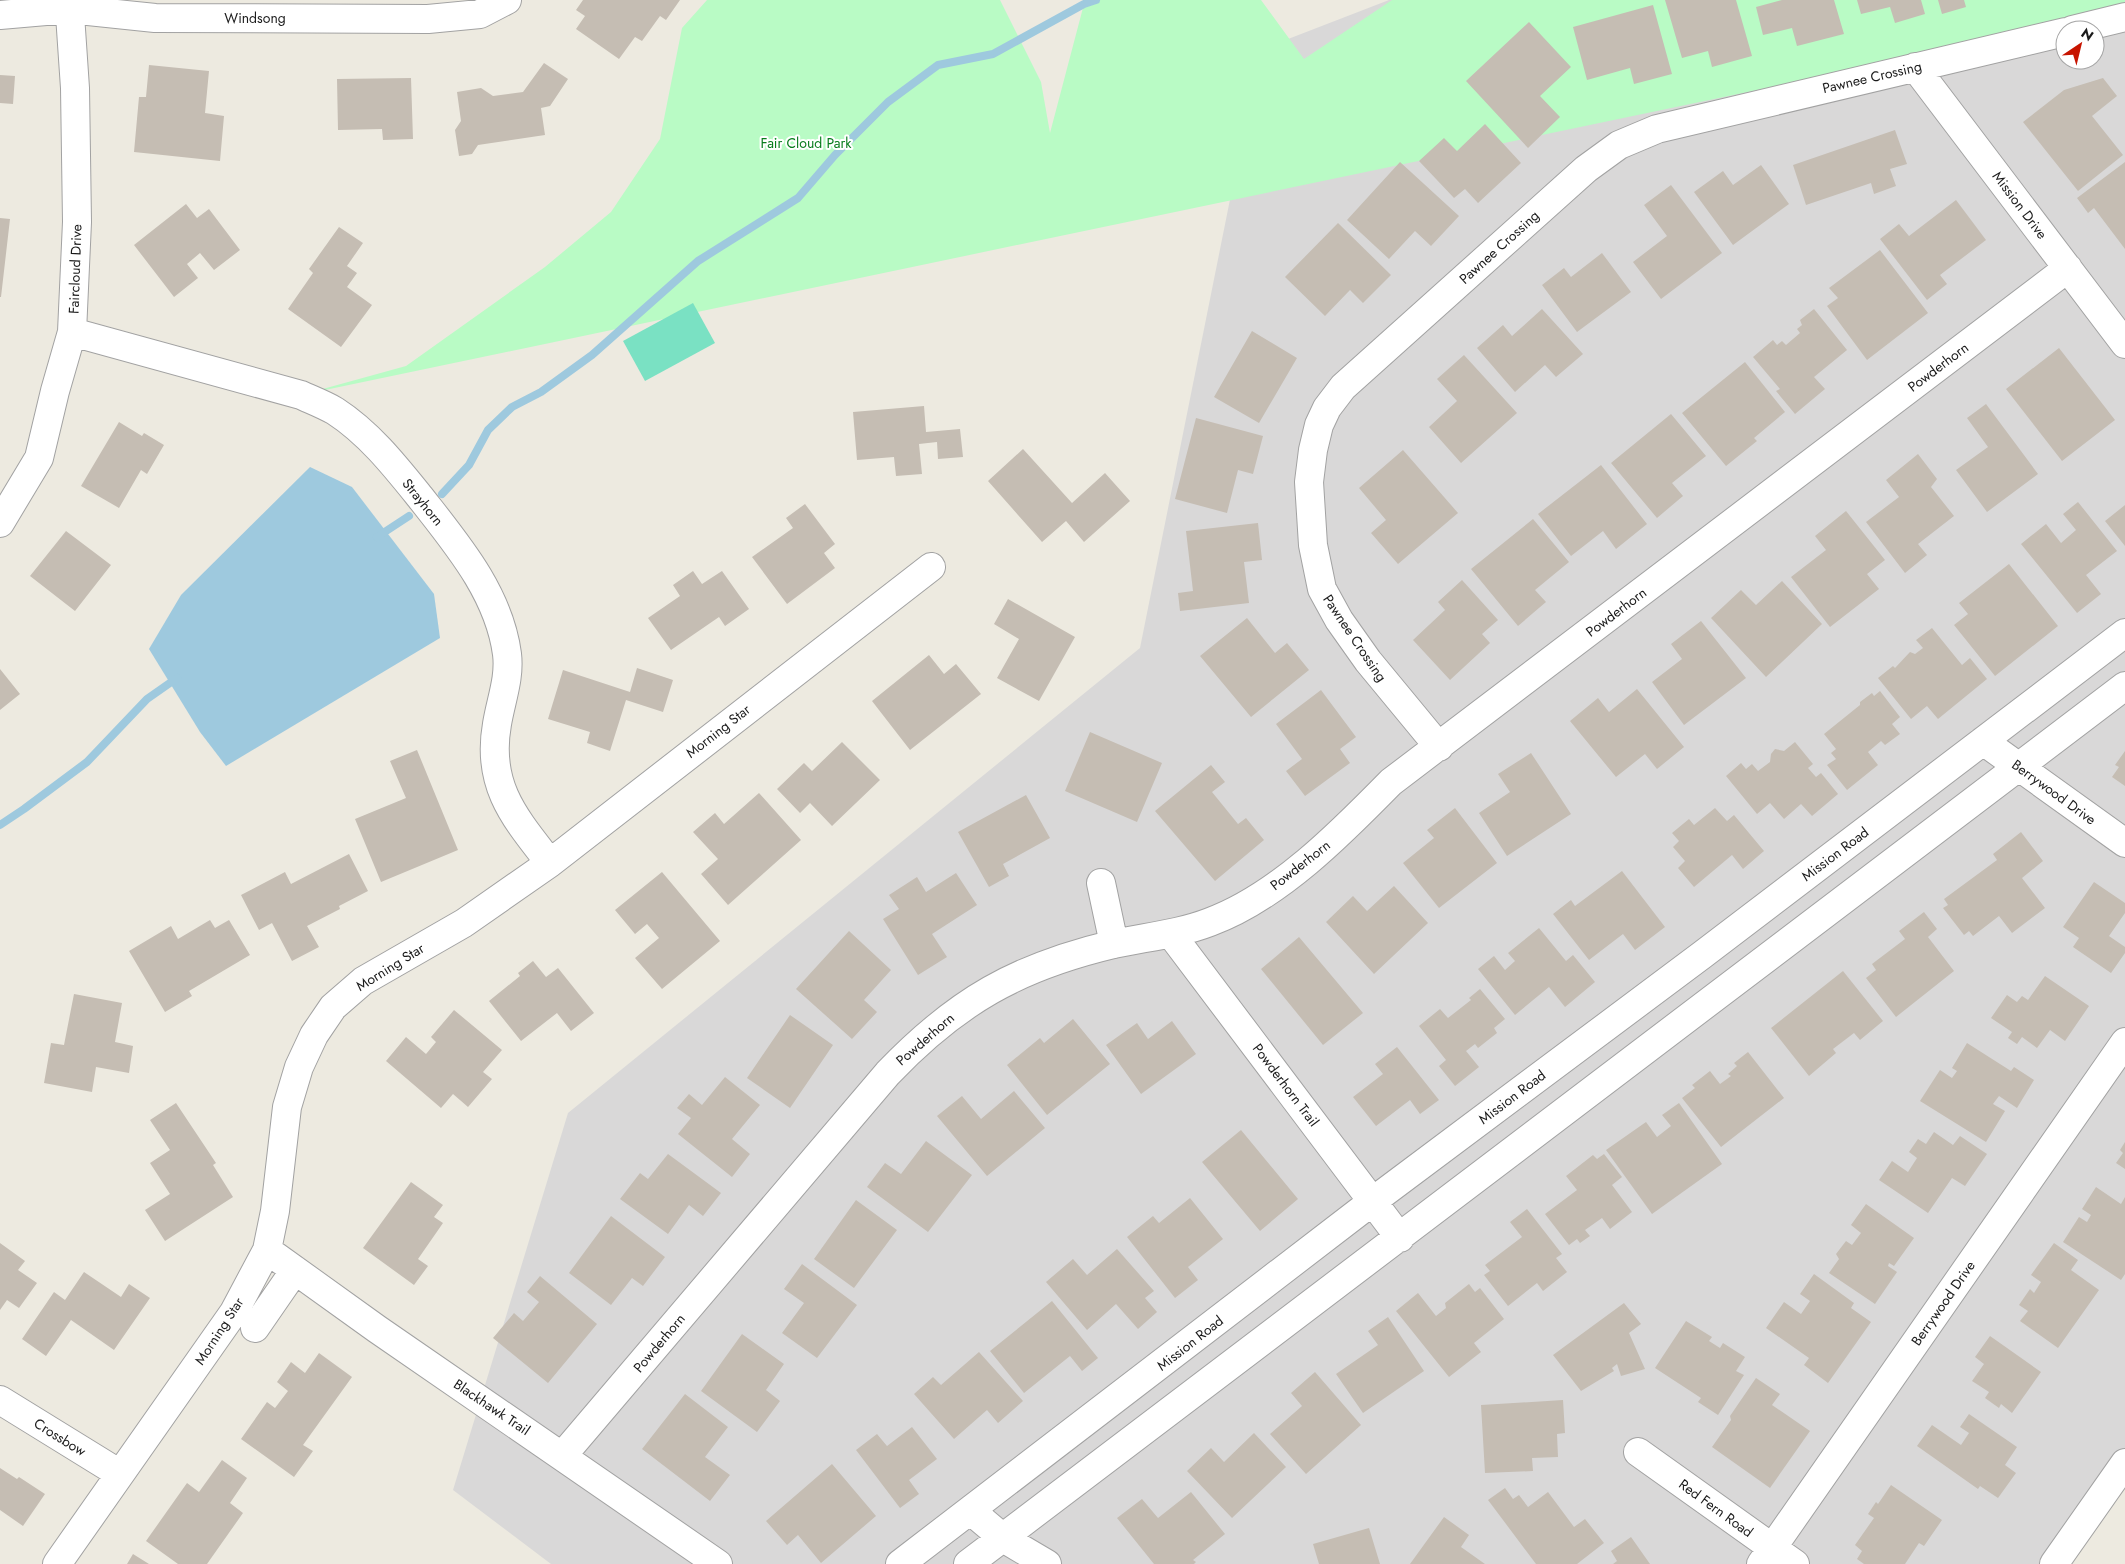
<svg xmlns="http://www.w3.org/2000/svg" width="2125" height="1564" viewBox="0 0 2125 1564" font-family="Jost,sans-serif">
<rect width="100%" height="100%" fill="#edeae0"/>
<path fill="#d9d8d8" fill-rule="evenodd" d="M1389,0h736v1465l-69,99h-1505l-98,-74 115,-377 572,-465 120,-598zM2065,30h30v30h-30z"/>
<path fill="#b9fbc5" d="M707,0h293l41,82 9,51 34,-129 12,-4h165l43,59 88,-59h733v13l-1824,382 105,-29 139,-99 66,-55 49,-73 22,-111z"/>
<path fill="#7ae1c3" d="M693,303l22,40 -70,38 -22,-40z"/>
<path fill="#9ec9de" d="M310,467l42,20 82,107 6,44 -214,128 -26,-34 -51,-83 32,-54z"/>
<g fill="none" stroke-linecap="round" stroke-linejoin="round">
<path stroke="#9ec9de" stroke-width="8" d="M442,494l27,-29 19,-35 24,-23 29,-15 51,-37 106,-94 100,-63 37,-43 53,-53 50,-37 55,-11 91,-50 12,-4
M377,537l32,-21
M0,825l24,-16 63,-47 60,-63 30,-21"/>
</g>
<path fill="#c5bdb3" d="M583,0h97l-14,20 -6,-4 -18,25 -7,-4 -16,22 -43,-30 9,-13 -9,-6z
M1665,0h71l16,56 -40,11 -4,-16 -26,7z
M1782,0h52l10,34 -47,12 -5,-18 -29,7 -7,-28z
M1857,0h64l4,14 -30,9 -5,-16 -29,7z
M1938,0h26l2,7 -24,7z
M1653,5l19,69 -38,10 -4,-16 -43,12 -14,-53z
M1529,22l42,45 -31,29 20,21 -32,31 -62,-67z
M544,63l24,16 -18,27 -9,2 4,27 -67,10 -6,9 -13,2 -4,-26 6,-9 -4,-29 24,-4 12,8 30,-4z
M149,65l60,6 -4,42 19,3 -4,45 -86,-9 5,-55h7z
M0,75l15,1 -2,28 -13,-1z
M411,78l2,61 -30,1 -1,-11 -44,1 -1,-51z
M2103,78l14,18 -25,20 31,39 -45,36 -55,-69 41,-32z
M1485,124l36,39 -43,40 -13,-14 -11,9 -35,-37 25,-23 13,13z
M1895,130l12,34 -17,5 6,17 -22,8 -3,-11 -65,22 -13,-40z
M1400,162l59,54 -28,30 -16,-15 -26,28 -42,-39z
M2125,162v87l-31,-41 -6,5 -11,-15z
M1761,165l28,39 -56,41 -39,-53 29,-21 10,14z
M1671,185l51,68 -61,46 -28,-37 34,-26 -23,-31z
M1956,200l30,40 -46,35 7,9 -20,16 -47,-61 19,-15 10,12z
M186,204l11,14 12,-9 31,41 -26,20 -14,-17 -13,11 11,14 -24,19 -40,-52z
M0,218l10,1 -9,78h-1z
M1338,223l53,52 -28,28 -13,-13 -25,26 -40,-39z
M339,227l24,16 -16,23 10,7 -10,14 25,18 -31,42 -53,-38 25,-36 -4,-4z
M1880,250l48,63 -61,47 -40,-54 11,-8 -9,-10z
M1602,253l29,39 -54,40 -35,-47 22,-17 7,9z
M1542,309l41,45 -27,23 -11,-12 -30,27 -38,-44 26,-23 9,11z
M1814,309l33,41 -33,27 11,12 -30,25 -19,-23 4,-2 -27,-32 20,-17 4,5 5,-4 4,4 14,-12 -3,-4 5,-4 -2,-5z
M1252,331l45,27 -38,65 -45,-26z
M2059,348l56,72 -53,41 -56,-72z
M1464,355l53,58 -56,50 -32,-36 28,-26 -20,-22z
M1745,362l40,50 -31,26 3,3 -31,25 -44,-53z
M1986,404l52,70 -51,38 -31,-42 32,-23 -21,-29z
M924,406l2,26 34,-3 3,28 -25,2 -1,-17 -18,2 3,30 -26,2 -2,-19 -37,3 -4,-48z
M1671,414l35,42 -34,27 11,13 -26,22 -46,-55z
M1196,418l67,18 -10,38 -15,-4 -11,43 -52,-14z
M119,422l23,14 2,-3 20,12 -17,29 -6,-4 -22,38 -38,-22z
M1023,449l49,54 33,-30 25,28 -46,41 -18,-21 -24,21 -54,-61z
M1403,450l55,63 -60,51 -27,-31 15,-13 -27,-32z
M1918,454l19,25 -6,8 23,29 -36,28 9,11 -22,18 -39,-51 33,-25 -13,-17z
M1601,465l46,59 -31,25 -13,-18 -32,25 -33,-42z
M2078,502l39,49 -31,24 15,19 -24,19 -56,-69 25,-20 15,19 15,-13 -13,-16z
M805,504l30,40 -11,9 11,15 -48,36 -35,-47 41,-29 -7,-10z
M2125,505v41l-20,-25z
M1846,511l39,49 -18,14 12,15 -49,38 -39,-50 35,-27 -11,-14z
M1533,519l36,43 -34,28 11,12 -28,24 -47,-57z
M1258,523l4,37 -18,2 5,41 -69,8 -2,-18 15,-2 -7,-60z
M66,531l45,34 -36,46 -45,-35z
M2009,564l49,62 -63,50 -41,-51 14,-11 -9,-11z
M693,571l9,13 20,-13 27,38 -24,17 -6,-9 -48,33 -23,-32 32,-22 -7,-11z
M1462,580l36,40 -16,14 8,9 -40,37 -37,-40 32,-30 -7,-8z
M1782,581l40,43 -56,53 -55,-59 30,-28 15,15z
M1008,599l67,38 -36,64 -42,-23 22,-39 -25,-15z
M1247,618l28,35 12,-10 22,27 -58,47 -51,-61z
M1701,621l45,57 -62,47 -32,-43 30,-23 -11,-15z
M1932,628l30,37 8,-7 17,21 -49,40 -11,-13 -16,13 -33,-41 15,-12 2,2 15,-16 5,2 8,-6 -7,-8z
M929,655l15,19 12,-10 25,30 -71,56 -38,-49z
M637,668l36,12 -10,32 -37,-12 -16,51 -23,-8 3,-11 -42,-13 15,-49 67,22z
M0,669l20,25 -20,16z
M1637,689l47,58 -27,22 -12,-15 -29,23 -46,-56 28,-23 11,14z
M1321,690l35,47 -16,12 10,14 -45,33 -19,-25 16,-12 -26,-35z
M1880,691l20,26 -8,7 8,10 -15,11 -4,-4 -13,11 10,13 -31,25 -20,-25 9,-6 -5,-6 5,-4 -12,-15 36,-29v-3l12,-9 2,3z
M1090,732l72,31 -25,59 -72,-31z
M842,742l38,38 -48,46 -22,-23 -10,10 -23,-24 27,-26 8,8z
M1795,742l18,22 -5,4 8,9 5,-4 17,21 -26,22 -11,-12 -17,15 -14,-16 -13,11 -31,-38 15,-13 5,6 6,-5 6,7 12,-9 1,-8 4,-5 9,2z
M417,750l41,100 -77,32 -26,-63 51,-21 -16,-37z
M2125,751v35l-13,-9 7,-10 -4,-2z
M1531,753l40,61 -64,42 -28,-43 31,-21 -12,-18z
M1211,765l14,17 -13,10 26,32 8,-6 18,22 -49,41 -60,-70z
M759,793l42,47 -73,65 -27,-31 17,-15 -25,-27 22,-19 9,11z
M1026,795l24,43 -47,26 6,12 -20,11 -31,-55z
M1455,808l42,55 -58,45 -36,-45 31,-25 -7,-8z
M1715,808l12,13 7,-6 30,36 -21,18 -11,-14 -38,32 -16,-19 7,-7 -12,-14 6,-6 -7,-8 17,-14 5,6z
M2021,832l22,29 -21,17 23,30 -33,25 -13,-17 -26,20 -4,-5 -5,4 -21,-27 5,-3 -4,-6 53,-39 -4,-6z
M349,854l19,37 -29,15 1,3 -33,17 12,21 -27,14 -20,-38 -13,7 -18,-35 44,-23 6,12z
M1622,871l43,56 -30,23 -12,-16 -34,26 -36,-46 18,-14 4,6z
M662,872l58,69 -58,48 -27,-31 24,-20 -12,-14 -12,10 -20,-24z
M956,873l21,32 -45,29 15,23 -29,18 -35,-56 16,-10 -10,-14 28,-18 9,15z
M2094,882l31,21v10l-16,23 16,11v6l-14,20 -38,-26 6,-9 -16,-11z
M1394,886l34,37 -54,51 -48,-52 27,-26 14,15z
M1924,912l13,17 -9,8 26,34 -58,46 -30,-39 10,-8 -4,-6 33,-25 -6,-8z
M210,920l5,8 14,-8 21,35 -61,36 3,5 -27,16 -36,-61 42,-25 7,13z
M1539,928l27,33 7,-6 22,27 -30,25 -16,-20 -34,28 -37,-46 16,-13 11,14 10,-9 -7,-8z
M849,931l42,39 -27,30 13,12 -25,27 -56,-50z
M1299,937l64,76 -40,32 -62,-76z
M533,961l13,16 12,-9 36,45 -23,18 -14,-18 -36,28 -32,-40 31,-25 -2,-3z
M1843,971l40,50 -23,19 -6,-7 -21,16 3,4 -27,23 -38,-48z
M2045,976l44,30 -24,35 -15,-11 -13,18 -15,-11 -5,7 -9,-6 4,-6 -21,-14 16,-23 10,7 5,-6 6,4z
M1480,989l25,30 -11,9 3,5 -19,15 -3,-4 -9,7 13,16 -24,19 -16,-20 7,-6 -27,-34 21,-17 8,9 23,-18 -2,-2z
M74,994l48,9 -7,39 18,4 -4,27 -33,-6 -4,25 -48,-9 7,-40 13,2z
M454,1010l48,40 -19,22 9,7 -24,28 -15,-13 -12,14 -55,-47 20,-24 20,17 10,-12 -5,-5z
M790,1015l43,30 -43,63 -43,-30z
M1073,1019l37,45 -63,51 -40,-50 33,-27 4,5z
M1172,1021l24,33 -55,40 -35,-49 31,-22 11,16z
M1967,1043l44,28 3,-4 20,13 -17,28 -18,-12 -6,8 12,7 -19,31 -66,-41 20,-31 12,8 5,-7 -5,-3z
M1397,1047l42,53 -19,14 -10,-14 -34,26 -23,-29 30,-23 -8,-10z
M1748,1052l36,46 -63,49 -39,-49 13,-10 -3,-3 18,-14 10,13 11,-8 -3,-2 9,-8 -3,-3z
M725,1077l35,28 -28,34 18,15 -18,23 -54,-43 13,-16 -14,-10 12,-14 13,11z
M1014,1091l31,37 -58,48 -50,-60 25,-20 19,23z
M176,1103l40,60 -3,2 20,32 -68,44 -20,-31 25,-16 -20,-31 20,-13 -20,-30z
M1679,1103l43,61 -70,50 -46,-64 40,-28 11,15 14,-11 -9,-11z
M1241,1130l57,69 -38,32 -58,-69z
M1934,1132l19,13 7,-9 27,18 -22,32 -13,-8 -24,35 -49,-33 13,-19 16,11 9,-14 -8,-6 9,-13 8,5z
M926,1141l46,34 -44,57 -61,-45 18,-24 16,11z
M2125,1142v27l-9,-6 7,-10 -3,-3z
M668,1154l53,39 -18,23 -14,-11 -21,29 -48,-35 20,-26 8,6z
M1604,1154l18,23 -10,8 20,27 -22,17 -8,-11 -17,12 5,6 -10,7 -3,-4 -8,6 -24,-31 32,-24 -11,-14 27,-21 4,4z
M411,1182l32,23 -9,12 9,6 -25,36 10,7 -14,19 -51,-37z
M2096,1187l25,17 4,-7v77l-4,6 -58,-38 16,-25 8,5 4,-7 -9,-6z
M1190,1198l33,41 -35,28 10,13 -23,18 -48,-61 26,-21 6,7z
M856,1200l41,30 -43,58 -40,-29z
M1866,1204l48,34 -20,28 -5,-3 -1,3 9,6 -22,32 -46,-31 10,-14 -3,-5 10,-13 6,4 9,-12 -10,-8z
M1527,1209l35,45 -6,4 11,14 -24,19 -6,-8 -29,23 -24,-31 6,-4 -5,-6 37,-28 -12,-15z
M611,1216l54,41 -22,29 -11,-8 -21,27 -42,-32z
M0,1243l25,18 -7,9 19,13 -18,25 -12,-8 -7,10z
M2054,1243l24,17 -7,10 28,20 -41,58 -38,-27 8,-10 -9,-6 11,-16 4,4 7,-11 -10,-7z
M1117,1249l37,42 -9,7 12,14 -19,17 -22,-25 -29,26 -41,-48 27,-23 14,16z
M802,1264l55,41 -40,53 -35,-25 22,-30 -20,-14z
M84,1272l37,25 8,-13 21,14 -36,52 -43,-30 -25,36 -24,-17 32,-47 11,8z
M1814,1274l40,29 -3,5 20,14 -43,61 -24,-18 5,-7 -43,-30 18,-26 17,12 9,-13 -10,-7z
M540,1276l57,48 -49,59 -55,-45 21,-25 9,8 16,-19 -12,-10z
M1469,1284l6,8 5,-4 24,31 -30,24 7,9 -32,25 -53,-66 22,-18 18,23 10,-8 -1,-5z
M1052,1301l46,57 -16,13 -12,-15 -46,37 -34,-42z
M1624,1303l17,21 -12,9 16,36 -24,7 -4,-12 -5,4 2,3 -33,20 -28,-36z
M1388,1317l36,54 -61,42 -27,-39 42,-29 -10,-14z
M1686,1321l26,16 -3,4 11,7 3,-5 22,14 -9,14 8,4 -26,40 -20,-13 3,-4 -46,-30z
M742,1334l42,30 -18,26 14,11 -23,31 -56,-41z
M1990,1336l51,36 -29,41 -11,-9 -2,4 -14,-10 4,-6 -17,-11 12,-17 -9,-7z
M979,1352l44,49 -25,22 -11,-13 -33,29 -40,-45 19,-17 8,8z
M319,1353l33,24 -49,68 10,6 -19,26 -53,-38 26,-37 8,6 13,-17 -11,-9 14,-20 14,11z
M1315,1372l46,53 -55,49 -36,-40 32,-28 -11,-13z
M1756,1378l24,16 -8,11 38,26 -40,57 -58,-41 19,-27 -1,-4z
M685,1394l43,33 -23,30 25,18 -20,26 -68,-52z
M1563,1400l2,33 -8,1 1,23 -26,1 1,13 -48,2 -4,-68z
M1969,1414l48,33 -12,18 11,8 -18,25 -18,-12 -2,3 -61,-43 15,-21 29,20 8,-12 -9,-6z
M912,1427l25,32 -28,21 10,14 -19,14 -44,-58 21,-16 10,12z
M1254,1433l32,34 -54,51 -45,-47 24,-23 13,14z
M222,1460l25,18 -17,25 13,10 -36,51h-29l-32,-23 41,-58 12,9z
M832,1464l44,52 -55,47 -23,-28 -11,10 -21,-24z
M0,1468l17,11 2,-2 26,17 -22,32 -23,-16z
M1891,1485l51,35 -18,26 -5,-3 -14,21h-41l-7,-5 5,-8 -7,-6 19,-27 -6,-4 8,-12 2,2z
M1505,1488l8,11 6,-4 9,12 20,-15 26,35 11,-8 19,24 -27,21h-41l-48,-64z
M1191,1492l34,42 -32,26 3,2 -2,2h-40l-37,-46 25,-19 16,19z
M1444,1517l25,18 -8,12 24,17h-75z
M1369,1528l11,36h-61l-6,-20z
M1631,1537l19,27h-37l4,-3 -6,-10z
M133,1554l16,10h-22z"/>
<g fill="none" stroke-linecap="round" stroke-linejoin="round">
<defs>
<path id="minor" d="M0,15l69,-6 86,9 273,1 52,-5 27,-14
M2072,30l53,-13
M1915,67l210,277
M72,332l229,63c11,5 24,10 34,16 34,22 60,55 85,86 36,46 79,96 87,157 3,24 -6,46 -10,70 -11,62 18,94 53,139
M0,523l39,-65 16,-67 17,-59 5,-110 -2,-134 -6,-88
M1983,741l142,102
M1439,747l-71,-86 -29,-41 -17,-31 -9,-44 -4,-63 4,-32 6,-25 8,-17 16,-21 243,-218 33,-24 38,-16 408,-97
M1101,883l13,61
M1171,934l229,304
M267,1250l110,79 341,235
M255,1328l40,-58
M0,1400l120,74
M1638,1452l157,112
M563,1455l325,-382c69,-72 129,-106 226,-129 32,-7 65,-10 96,-22 68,-25 131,-89 181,-140l677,-514
M971,1511l32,27 44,26
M57,1564l177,-252 33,-62 8,-39 12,-104 12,-40 15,-32 19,-28 30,-26 101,-58 86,-60 381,-296
M900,1564l473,-363 329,-246 423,-322
M968,1564l1157,-878
M1761,1564l364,-522
M2054,1564l71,-101"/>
</defs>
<use href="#minor" stroke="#a2a2a2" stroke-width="30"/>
<use href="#minor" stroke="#fff" stroke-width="28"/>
</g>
<g text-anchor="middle" stroke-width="4" stroke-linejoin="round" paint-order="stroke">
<g font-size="14" fill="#1b1b1b" stroke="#fff">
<text x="255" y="23">Windsong</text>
<text transform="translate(1872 77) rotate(-13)" y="5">Pawnee Crossing</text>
<text transform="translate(2020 205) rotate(53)" y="5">Mission Drive</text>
<text transform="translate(1499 247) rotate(-42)" y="5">Pawnee Crossing</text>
<text transform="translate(75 269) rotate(-88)" y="5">Faircloud Drive</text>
<text transform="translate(1938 367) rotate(-37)" y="5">Powderhorn</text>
<text transform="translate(423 502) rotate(51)" y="5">Strayhorn</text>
<text transform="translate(1616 612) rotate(-37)" y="5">Powderhorn</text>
<text transform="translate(1355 638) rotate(56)" y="5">Pawnee Crossing</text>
<text transform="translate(718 731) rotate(-38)" y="5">Morning Star</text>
<text transform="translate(2054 792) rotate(36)" y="5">Berrywood Drive</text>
<text transform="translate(1835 854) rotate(-37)" y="5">Mission Road</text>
<text transform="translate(1300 865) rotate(-38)" y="5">Powderhorn</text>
<text transform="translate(390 967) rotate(-32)" y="5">Morning Star</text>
<text transform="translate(925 1039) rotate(-41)" y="5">Powderhorn</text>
<text transform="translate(1286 1085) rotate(53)" y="5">Powderhorn Trail</text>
<text transform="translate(1512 1097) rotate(-37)" y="5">Mission Road</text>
<text transform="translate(1943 1303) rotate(-55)" y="5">Berrywood Drive</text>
<text transform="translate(219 1331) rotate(-57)" y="5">Morning Star</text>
<text transform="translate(659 1343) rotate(-50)" y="5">Powderhorn</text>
<text transform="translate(1190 1343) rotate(-38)" y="5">Mission Road</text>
<text transform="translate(492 1407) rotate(34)" y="5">Blackhawk Trail</text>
<text transform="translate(60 1437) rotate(32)" y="5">Crossbow</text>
<text transform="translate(1716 1508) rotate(36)" y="5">Red Fern Road</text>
</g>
<g font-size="14" fill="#077c1c" stroke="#fff">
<text x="806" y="148">Fair Cloud Park</text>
</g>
</g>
<g transform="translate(2080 45) rotate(35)"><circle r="24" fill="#ffffff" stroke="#a4a4a4"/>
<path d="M0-4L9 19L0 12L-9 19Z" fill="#c71400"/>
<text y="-8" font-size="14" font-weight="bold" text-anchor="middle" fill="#1b1b1b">N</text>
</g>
</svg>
